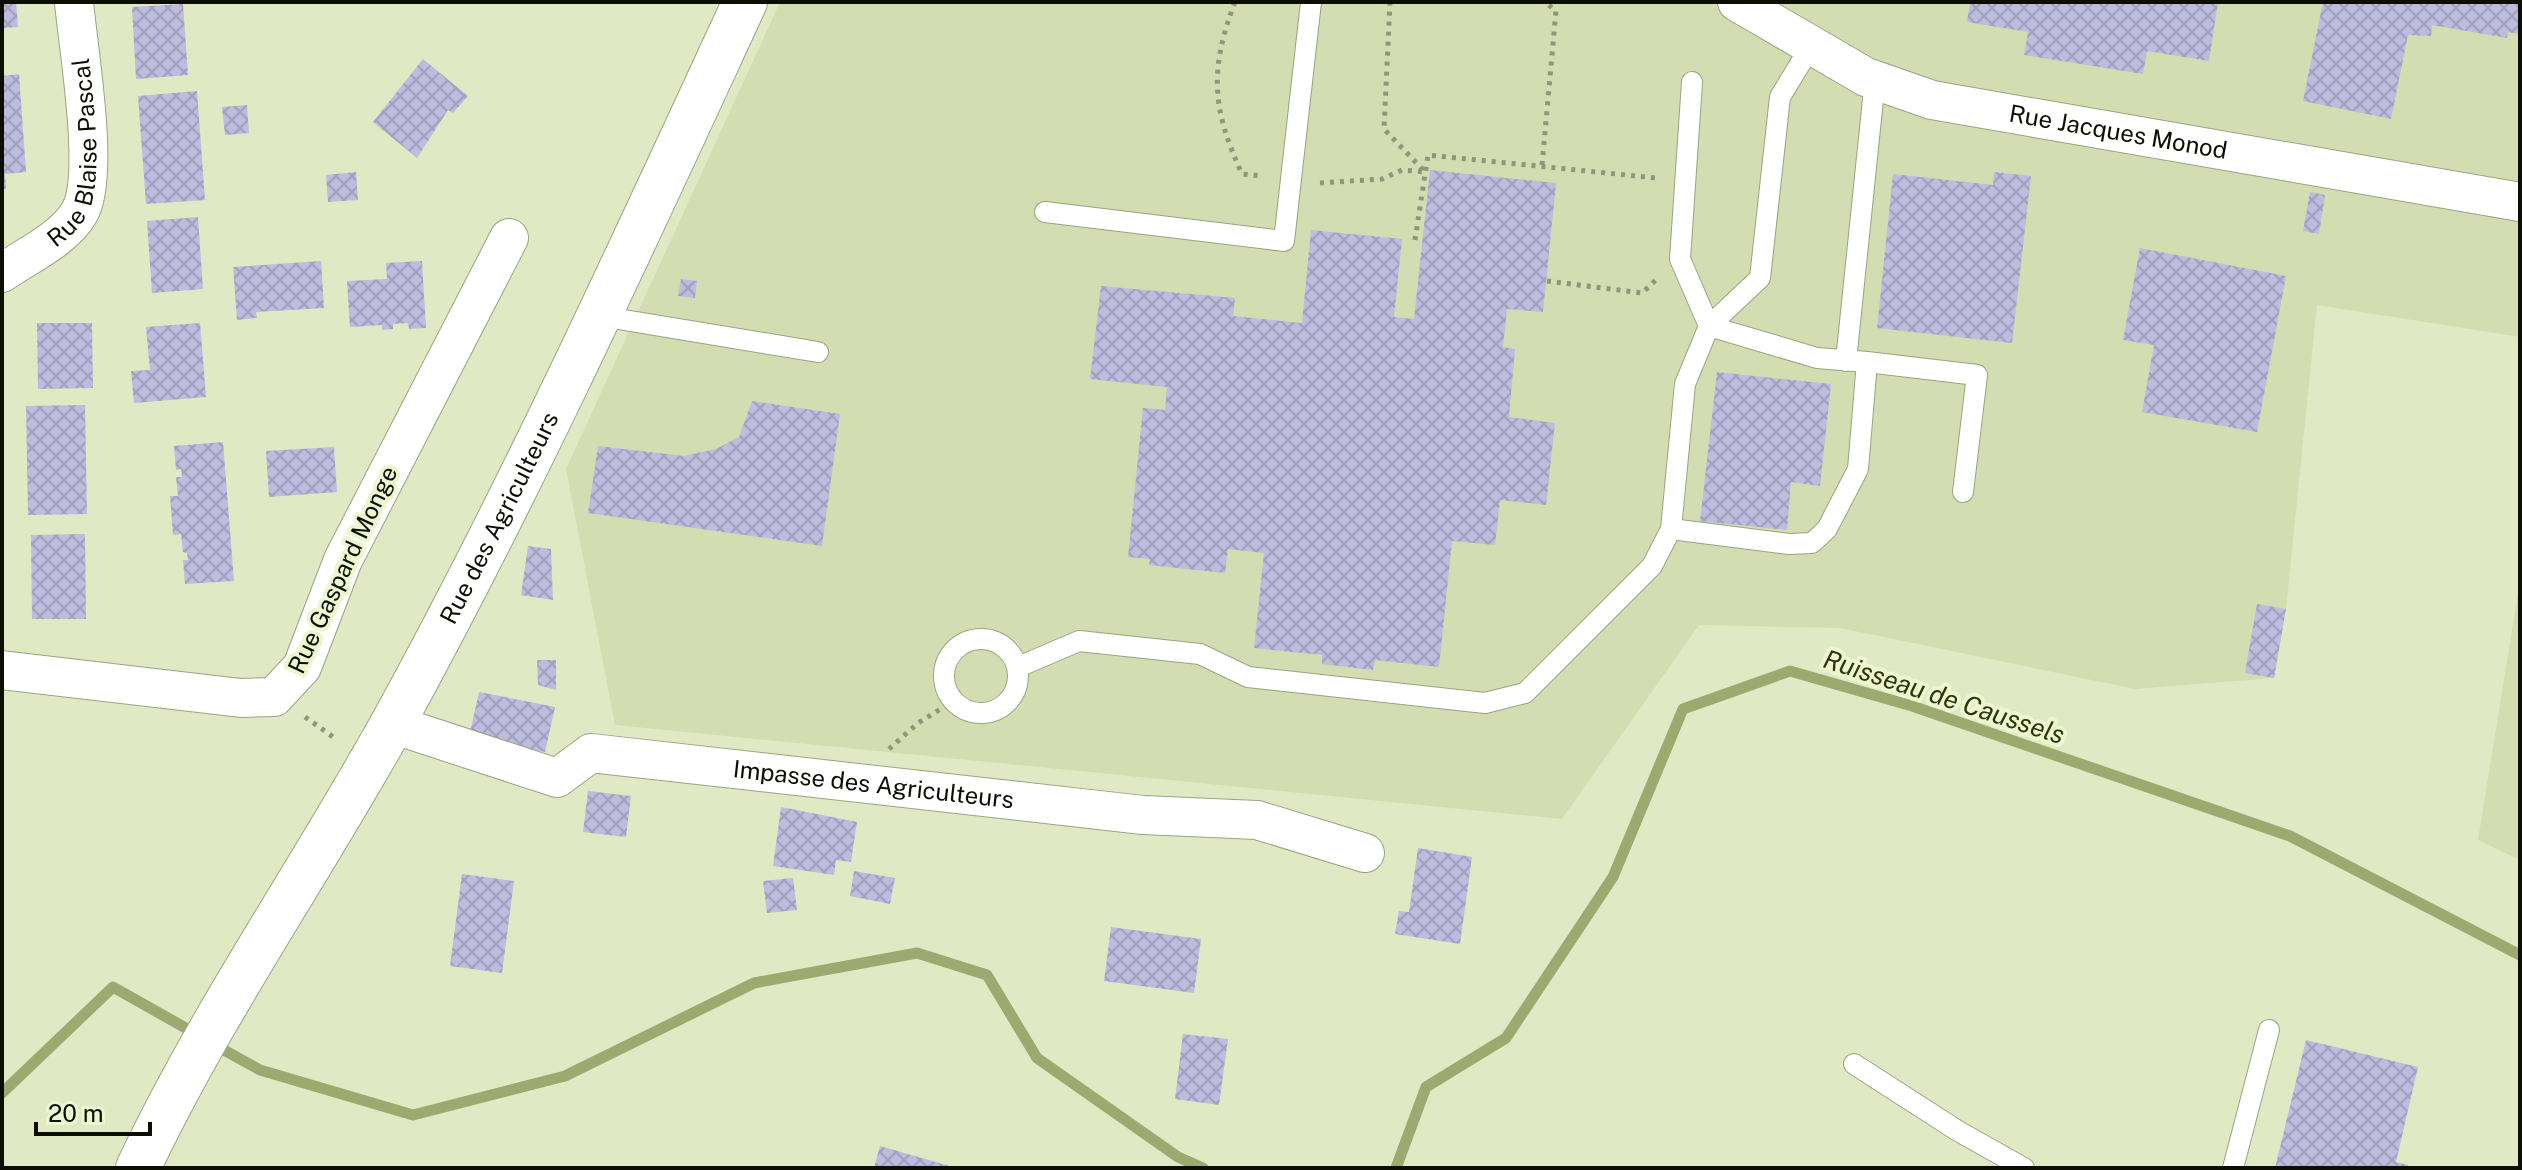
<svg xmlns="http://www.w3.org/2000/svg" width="2522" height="1170" viewBox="0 0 2522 1170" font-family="'Public Sans',sans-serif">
<defs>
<pattern id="building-cross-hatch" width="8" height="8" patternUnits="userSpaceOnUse" patternTransform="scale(2)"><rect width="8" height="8" fill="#bdbbde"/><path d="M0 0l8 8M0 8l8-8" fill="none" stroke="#a1a0bd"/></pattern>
</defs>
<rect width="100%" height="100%" fill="#e1e9c4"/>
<path fill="#d3ddb1" d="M780,2h1740v335l-203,-32 -31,304 -12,69 -139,11 -295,-61 -141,-3 -137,194 -947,-94 -49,-256z
M2520,581v279l-42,-20z"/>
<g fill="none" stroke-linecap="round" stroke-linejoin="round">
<path stroke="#9da96f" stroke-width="11" d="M213,1044l47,26 153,45 152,-39 189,-93 163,-30 70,22 50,83 141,99 25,11
M2,1093l111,-106 85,48
M1396,1168l30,-81 80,-49 107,-161 70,-168 107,-38 122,35 378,130 230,119"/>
</g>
<path fill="url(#building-cross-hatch)" d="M2,2h14l2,25 -16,1z
M1970,2h248l-9,59 -62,-10 -4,23 -119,-19 4,-23 -61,-10z
M2323,2h197v32l-12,-2 -1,6 -75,-13 -1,11 -23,-1 -17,84 -88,-18z
M183,4l5,71 -52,4 -4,-72z
M423,59l45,37 -15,17 -5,-3 -31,48 -44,-36z
M19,74l7,98 -21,2 1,15h-4v-113z
M197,91l8,109 -59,4 -8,-108z
M247,105l2,28 -24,2 -3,-28z
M1430,170l126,13 -13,129 -36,-3 -4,38 12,2 -6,68 46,6 -9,82 -46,-5 -5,45 -43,-4 -13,126 -64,-7 -2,10 -51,-6v-9l-68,-7 10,-95 -36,-4 -3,24 -76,-8 1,-6 -22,-2 15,-149 22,2 2,-23 -77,-8 11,-93 134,12 -2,18 69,7 9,-93 91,9 -8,78 20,2z
M356,172l2,28 -30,2 -2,-27z
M1994,172l37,4 -19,167 -135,-15 16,-154 100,11z
M2310,192l15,3 -6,39 -16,-3z
M198,217l5,72 -51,4 -5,-72z
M2140,248l146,28 -29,156 -115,-20 12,-67 -31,-5z
M321,261l3,47 -68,4 1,6 -20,2 -4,-53z
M422,261l4,67 -17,1 -1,-6 -15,1v5l-11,1v-5l-32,2 -3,-46 40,-2 -1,-16z
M681,279l16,2 -2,17 -17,-2z
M37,323h55l1,65 -55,1z
M200,323l6,74 -72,6 -3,-32 19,-1 -4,-43z
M1717,372l114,12 -11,102 -29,-4 -4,48 -87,-9z
M752,401l88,13 -18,132 -234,-33 10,-67 86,10 32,-7 23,-12z
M85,405l2,109 -59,1 -2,-109z
M223,442l11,139 -49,3 -2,-24h5l-1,-7 -4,-1 -2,-18 -8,1 -3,-39h8l-2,-19h6l-1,-8 -5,1 -2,-24z
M334,447l3,45 -68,5 -3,-46z
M85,534l1,85h-54l-1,-84z
M528,546l23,3 2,51 -32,-5z
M2257,604l29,5 -12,69 -29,-5z
M537,660h19v30l-18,-5z
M479,692l76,15 -10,45 -76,-15z
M588,791l43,5 -5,41 -43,-5z
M781,807l76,15 -6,40 -15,-2 -2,15 -61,-9z
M1418,848l54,9 -12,87 -65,-10 4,-23 10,1z
M854,871l41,7 -5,26 -40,-8z
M462,874l52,7 -12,92 -52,-7z
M793,878l4,32 -30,3 -4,-32z
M1111,927l90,12 -7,54 -90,-12z
M1183,1034l45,5 -9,66 -44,-6z
M2306,1040l112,27 -22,95 12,3v3h-133z
M880,1146l73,21v1h-79z"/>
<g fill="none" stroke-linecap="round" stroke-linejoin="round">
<defs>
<path id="service" d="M1045,212l239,29 27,-239
M600,316l218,36
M1846,361l29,-281
M1867,362l110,13 -14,117
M1671,529l118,15 23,-1 15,-14 31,-60 9,-107 -50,-4 -108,-32 -29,-67 12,-177
M944 676a37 37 0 1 1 74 0a37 37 0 1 1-74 0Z
M1018,667l61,-26 121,13 48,23 237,26 40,-10 127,-127 19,-37 14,-145 24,-58 51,-48 20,-181 31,-51
M1854,1064l104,67 66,37
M2233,1168l36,-138"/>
<g id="minor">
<path id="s1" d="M1737,2l129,75 66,23 588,102"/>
<path id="s2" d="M2,273c24,-17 62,-34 77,-60 22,-35 -1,-165 -5,-211"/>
<path d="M2,670l239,28 33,-1 28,-30 41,-107 166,-322"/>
<path id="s3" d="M392,724l165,54 34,-25 552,62 114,5 108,33"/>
</g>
<g id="tertiary">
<path id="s4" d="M138,1168c74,-156 173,-297 256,-447 129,-235 239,-477 351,-719"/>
</g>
</defs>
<use href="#service" stroke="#9ba380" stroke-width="22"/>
<use href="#minor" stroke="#9ba380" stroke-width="40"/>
<use href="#tertiary" stroke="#9ba380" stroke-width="46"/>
<path stroke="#90967b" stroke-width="5" stroke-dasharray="4 6" stroke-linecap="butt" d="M1235,2c-26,68 -23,107 7,172l20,2
M1542,165l14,-154 -11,-9
M1320,183l62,-4 20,-9 23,2 -41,-43 6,-127
M1415,240l13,-85 228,23
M1547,281l95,12 16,-15
M305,717l31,22
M889,749l29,-26 34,-21"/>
<use href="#service" stroke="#fff" stroke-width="20"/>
<use href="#minor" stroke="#fff" stroke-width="38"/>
<use href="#tertiary" stroke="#fff" stroke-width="44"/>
</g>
<g text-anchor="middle" stroke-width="8" stroke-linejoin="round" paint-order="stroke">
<g font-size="24" fill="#0c0e04" stroke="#eef6d1">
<text dy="8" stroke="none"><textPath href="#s1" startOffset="408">Rue Jacques Monod</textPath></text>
<text dy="8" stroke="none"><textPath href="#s2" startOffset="156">Rue Blaise Pascal</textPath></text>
<text dy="8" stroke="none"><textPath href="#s4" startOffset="744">Rue des Agriculteurs</textPath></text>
<text transform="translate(343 570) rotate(-65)" y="8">Rue Gaspard Monge</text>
<text dy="8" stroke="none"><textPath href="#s3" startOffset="500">Impasse des Agriculteurs</textPath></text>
</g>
<g font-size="26" font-style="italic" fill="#2e3507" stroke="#eef6d1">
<text transform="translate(1944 697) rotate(18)" y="9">Ruisseau de Caussels</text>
</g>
</g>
<rect width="2522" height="1170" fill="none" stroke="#0c0e04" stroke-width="8"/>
<path d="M36 1122v12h114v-12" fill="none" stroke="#0c0e04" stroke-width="4"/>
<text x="48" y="1122" font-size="24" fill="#0c0e04" stroke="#eef6d1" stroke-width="6" paint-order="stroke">20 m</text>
</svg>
